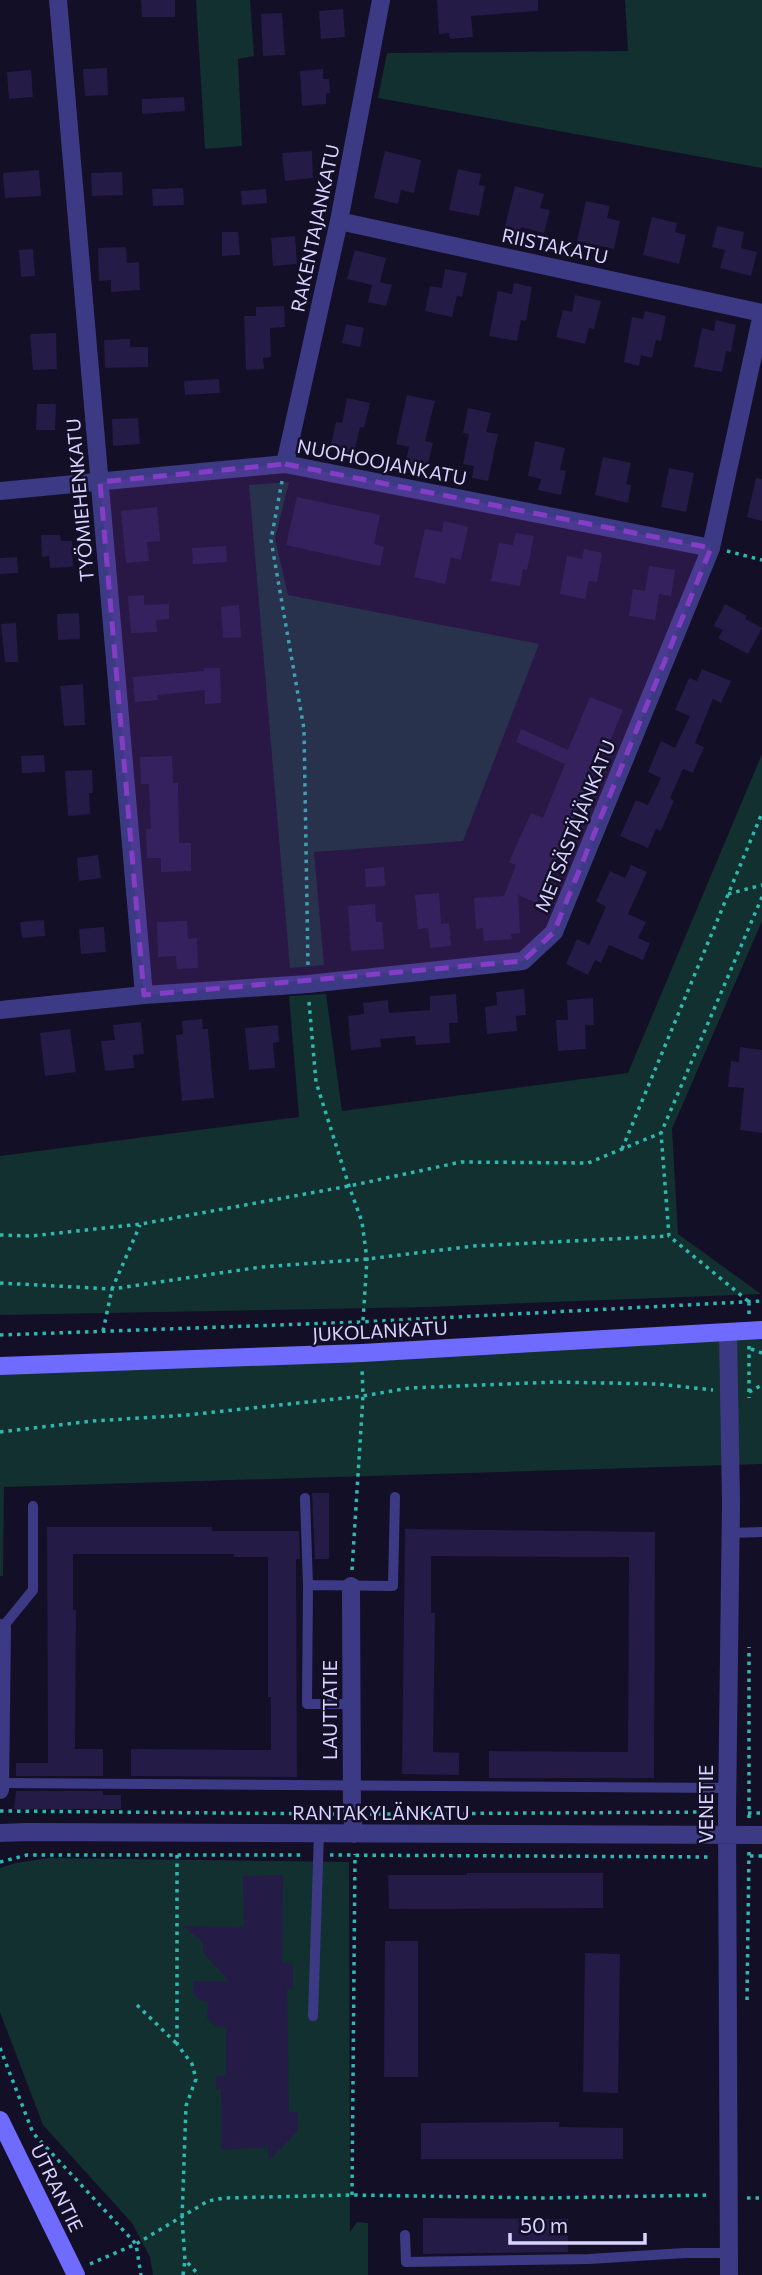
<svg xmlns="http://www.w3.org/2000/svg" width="762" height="2275" viewBox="0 0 762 2275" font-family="Commissioner,sans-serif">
<rect width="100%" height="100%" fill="#130f26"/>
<path fill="#12302f" d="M196,0h54l4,56 -16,3 4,87 -37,3z
M625,0h137v168l-384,-70 9,-45 241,-2z
M289,482l-14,56 13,57 251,49 -76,197 -149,11 10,113 -34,3 -41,-483z
M762,754v167l-90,208 6,105 83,60 -334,13 -427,8v-159l299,-39 -10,-121 37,-2 16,117 286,-38z
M762,1337v127l-758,23 -1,89h-3v-202z
M49,1858l300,4 1,370 7,-10 11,1v52h-215l-3,-18 -18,-34 -89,-98 -43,-113v-144l16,-5z"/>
<path fill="#241b47" d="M141,0h34v17h-33z
M437,0h101v11l-67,5 2,21 -23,2 -1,-6 -10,1z
M343,9l2,28 -24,2 -2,-28z
M282,13l3,42 -22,1 -2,-42z
M107,68l1,27 -23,1 -2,-27z
M323,69v10h6l1,14 -4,1v10l-24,2 -2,-35z
M31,70l2,27 -24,2 -2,-27z
M184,97l1,14 -43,3v-15z
M312,151l1,27 -28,3 -3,-28z
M385,151l36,9 -7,33 -13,-3 -3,14 -24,-6z
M458,169l23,5 -2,11 6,1 -6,30 -30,-6z
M39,170l2,26 -36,2 -2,-25z
M122,172l1,23 -31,1 -1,-23z
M515,186l29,8 -4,14 10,2 -6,23 -23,-6 -4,15 -15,-4z
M183,188l1,17 -31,1 -1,-17z
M266,189l1,14 -25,2 -1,-14z
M586,201l24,5 -3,12 13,3 -6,28 -37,-8z
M652,217l25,6 -2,9 11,3 -7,29 -36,-9z
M717,226l27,6 -3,16 16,4 -6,24 -31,-8 5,-18 -13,-3z
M222,232h16l2,23 -18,1z
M295,236l2,28 -24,2 -2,-28z
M126,247l1,16 12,-1 1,28 -29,2v-12l-12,1 -1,-33z
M33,249l2,27 -14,1 -2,-27z
M355,250l31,8 -6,24 12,3 -6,21 -18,-4 4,-17 -25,-6z
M445,269l22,4 -5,24 -5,-1 -5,21 -27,-6 5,-25 12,2z
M514,283l18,4 -6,34 -5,-1 -4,21 -28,-5 9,-45 14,3z
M575,295l26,6 -7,28 -5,-1 -4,16 -29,-7 7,-27 9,2z
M284,306l1,21 -15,1 1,29 -8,1 1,11 -18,1 -2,-54h12v-9z
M645,311l21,5 -5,25 -5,-1 -4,18 -11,-3 -2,11 -15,-4 8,-45 11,2z
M716,320l20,5 -5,27 -5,-1 -4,21 -28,-5 8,-39 12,3z
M346,324l18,4 -4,19 -18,-4z
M56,333l1,36 -24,1 -3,-36z
M130,339v8h18v20l-43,1 -1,-28z
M219,379l1,14 -35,2 -1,-14z
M407,395l28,6 -10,40 8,2 -6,25 -22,-5 4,-16 -13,-3z
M347,398l23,5 -6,25 -4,-1 -6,27 -24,-5 6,-27 6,1z
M37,404h19l-1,26h-19z
M468,408l23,5 -5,19 12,2 -10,47 -16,-3 2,-12 -11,-2 6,-30 -6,-1z
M138,418l2,26 -27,2 -1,-27z
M535,441l30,7 -5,22 6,1 -5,24 -23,-5 3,-11 -13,-3z
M603,457l28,6 -5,21 5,1 -3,18 -33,-8z
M669,468l25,5 -8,39 -25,-5z
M756,478l6,1v42l-15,-4z
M297,497l83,18 -6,29 10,3 -4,19 -94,-21z
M157,507l3,34 -13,1 2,19 -23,2 -5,-52z
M444,521l24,6 -7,33 -10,-3 -6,27 -31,-7 11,-48 17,3z
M516,533l18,3 -7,34 -4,-1 -3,17 -29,-5 8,-38 14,2z
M41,535h19l1,6h11l1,26 -23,1 -1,-12 -7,1z
M226,546l1,16 -34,2 -1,-16z
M584,549l18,4 -5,29 -8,-1 -4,18 -25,-5 7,-38 15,3z
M17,557l1,16 -18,1v-16z
M649,566l26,4 -4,26 -12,-2 -4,26 -26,-4 4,-27 12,2z
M144,595v10l25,-1v15l-13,1 1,12 -26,1 -3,-37z
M725,604l22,12 -2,3 17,9 -14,26 -30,-16 5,-8 -9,-4z
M239,605l2,32 -18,1 -2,-31z
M79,613l1,26 -22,1 -1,-26z
M16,623l2,39h-13l-4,-38z
M204,668h16l1,35 -16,1v-14l-48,5 1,5 -23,2 -2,-25 71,-6z
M702,669l29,12 -10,22 -8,-4 -18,44 9,4 -11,26 -10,-4 -13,29 4,3 -13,30 -5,-2 -8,19 -28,-12 16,-36 12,5 13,-27 -13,-6 13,-31 14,7 15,-32 -15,-6 14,-32 8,3z
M83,684l2,41 -21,1 -4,-40z
M590,697l33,13 -16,38 -3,-1 -67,156 -19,-8 2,38 -9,1 1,5 -28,2 -1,-13 -7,1 -2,-31 30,-2 12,-31 -7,-3 22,-49 12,5 22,-54 -49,-22 5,-13 47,21z
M44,755l1,17 -23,1 -1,-17z
M172,756l1,27h5l1,60h12v28l-30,1v-14h-14l-1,-29h5l-2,-45h-8l-1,-27z
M92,770l1,23h-4l1,21 -22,2 -3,-45z
M98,855l3,23 -22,3 -2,-23z
M631,865l16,7 -19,42 18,8 -8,16 12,5 -7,17 -34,-15 -8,18 -6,-3 -7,15 -22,-11 11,-25 12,6 17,-38 -10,-6 14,-30 15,7z
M384,867l1,19 -19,1 -1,-18z
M439,893l2,31 8,-1 2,23 -21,2 -2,-20 -10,1 -3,-34z
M375,904l1,18h6l2,27 -33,2 -3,-45z
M44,920l1,16 -23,2 -2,-16z
M187,921l1,18 9,-1 1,30 -21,1 -1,-13 -18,1 -1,-35z
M104,927l2,25 -25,2 -2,-25z
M524,989l2,26 -10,1 1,15 -30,3 -2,-27 12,-2 -1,-13z
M456,994l2,29h-9l1,20 -34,2 -1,-9 -35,3 1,8 -30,3 -3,-34 16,-2 -1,-11 25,-3 1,13 41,-3v-14z
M593,998l1,27h-9l1,24 -28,2 -2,-31h12l-1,-20z
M202,1019l1,10h5l6,69 -32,3 -6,-66 7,-1 -1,-13z
M141,1022l3,32 -11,1 1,13 -29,3 -4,-30 14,-1 -2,-15z
M278,1025l1,17 -6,1 2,25 -26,2 -4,-42z
M70,1029l6,43 -31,4 -5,-43z
M740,1047l22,3v83l-22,-3 4,-42 -16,-1 3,-26 8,1z
M312,1493h17v66h-14z
M47,1527h165v4h87l1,28h-4l1,218 -166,-1v-27l140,1v-53h-3v-140h-34v-3h-161v56h3l-1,139h28v27h-87v-13h32z
M405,1529l250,3 -1,246h-165v-27l139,1 1,-195 -198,-1v57h4l-2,139 26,1v22l-57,-1z
M16,1791h87v4h18v14h-107z
M467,1873h136v35l-214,1 -1,-34h79z
M283,1875l-1,88 11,1v25l-6,-1 2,124h9l-1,20 -28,28 -1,-13 -46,3 -1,-61h-5v-13h10v-49l-11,-1 -8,-8 1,-16 -8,-2 -7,-7 1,-12h35l-26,-29v-10l-20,-16 61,1 -1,-51z
M385,1941h33v136h-34z
M585,1953l35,1 -2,139 -35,-1z
M559,2122v5l64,1v31h-202v-36z
M423,2218l145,1v33l-145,2z"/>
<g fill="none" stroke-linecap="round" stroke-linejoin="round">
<path stroke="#2fb8b0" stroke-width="3.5" stroke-dasharray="3.5 5" stroke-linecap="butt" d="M282,481l-11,59 33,189 4,237
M727,551l35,9
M728,894l34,-9
M309,1002l7,80 33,104 13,36 5,37 -5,77
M622,1149l140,-336
M0,1235l31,1 110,-12 208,-38 112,-24 127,1 73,-30
M0,1283l112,6 149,-22 106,-8 107,-13 195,-10
M748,1301l-79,-65 -8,-103 101,-236
M749,1314v-12
M103,1331l9,-42 28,-64
M0,1335l361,-13 401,-21
M749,1346v52
M751,1349l11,4
M749,1392l13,-7
M0,1432l93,-11 94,-6 176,-19 46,-8 146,-6 103,2 55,6
M352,1570l11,-174 -1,-28
M0,1811l334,3
M748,1813h14
M370,1814l342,-2
M749,1818v-171
M177,1855v189l15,20 4,15 -10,27 -4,113 3,41 14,15
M330,1855l381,2
M750,1856h12
M0,1862l27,-7h278
M747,2000l2,-150
M137,2005l39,38
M0,2048l33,85 103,111 5,31
M352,2195l3,-341
M747,2198h15
M90,2264l46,-20 72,-43 16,-3 128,-3 191,3 168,-3
M183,2275l2,-15"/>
<path stroke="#3d3a85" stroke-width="10" d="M305,1498l3,87
M731,1533l31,-1
M2,1628l31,-38v-84
M352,1704h-45l1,-119 85,1 2,-89
M0,1783l727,5
M313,2016l6,-183
M405,2235l1,27 183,-3 96,-6h44"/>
<path stroke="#3d3a85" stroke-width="18" d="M58,0l86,995
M339,221l423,92
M285,464l54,-243 42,-221
M0,491l285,-27 426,84
M0,1010l144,-15 164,-11 215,-23 31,-29 157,-384 51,-234
M728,1332l3,170 -4,311 2,462
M351,1586l1,228 2,20
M0,1790l2,-162
M0,1833l27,-1 735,3"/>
<path stroke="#6f6bff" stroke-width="18" d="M0,1366l362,-13 400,-23
M0,2120l76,155"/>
</g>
<path fill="#843dc5" fill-opacity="0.2" stroke="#843dc5" stroke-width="5" stroke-dasharray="14 9" stroke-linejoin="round" d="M285,464l426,84 -157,384 -31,29 -379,34 -44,-513z"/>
<g text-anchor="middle" stroke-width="5" stroke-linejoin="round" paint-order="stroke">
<g font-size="19" fill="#d9d4ff" stroke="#130f26">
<text transform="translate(315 228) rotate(-78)" y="7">RAKENTAJANKATU</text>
<text transform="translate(555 246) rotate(12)" y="7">RIISTAKATU</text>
<text transform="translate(382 462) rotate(11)" y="7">NUOHOOJANKATU</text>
<text transform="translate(80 500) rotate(-95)" y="7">TYÖMIEHENKATU</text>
<text transform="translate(575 826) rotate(-68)" y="7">METSÄSTÄJÄNKATU</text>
<text transform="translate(380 1331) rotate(-3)" y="7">JUKOLANKATU</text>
<text transform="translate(330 1710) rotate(-90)" y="7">LAUTTATIE</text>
<text transform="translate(706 1804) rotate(-90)" y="7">VENETIE</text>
<text x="381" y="1820">RANTAKYLÄNKATU</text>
<text transform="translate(57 2188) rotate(64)" y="7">UTRANTIE</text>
</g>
</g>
<path d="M510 2233v10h135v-10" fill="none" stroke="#d9d4ff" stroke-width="3.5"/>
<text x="520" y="2233" font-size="21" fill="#d9d4ff" stroke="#130f26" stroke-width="5" paint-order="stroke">50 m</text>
</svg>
